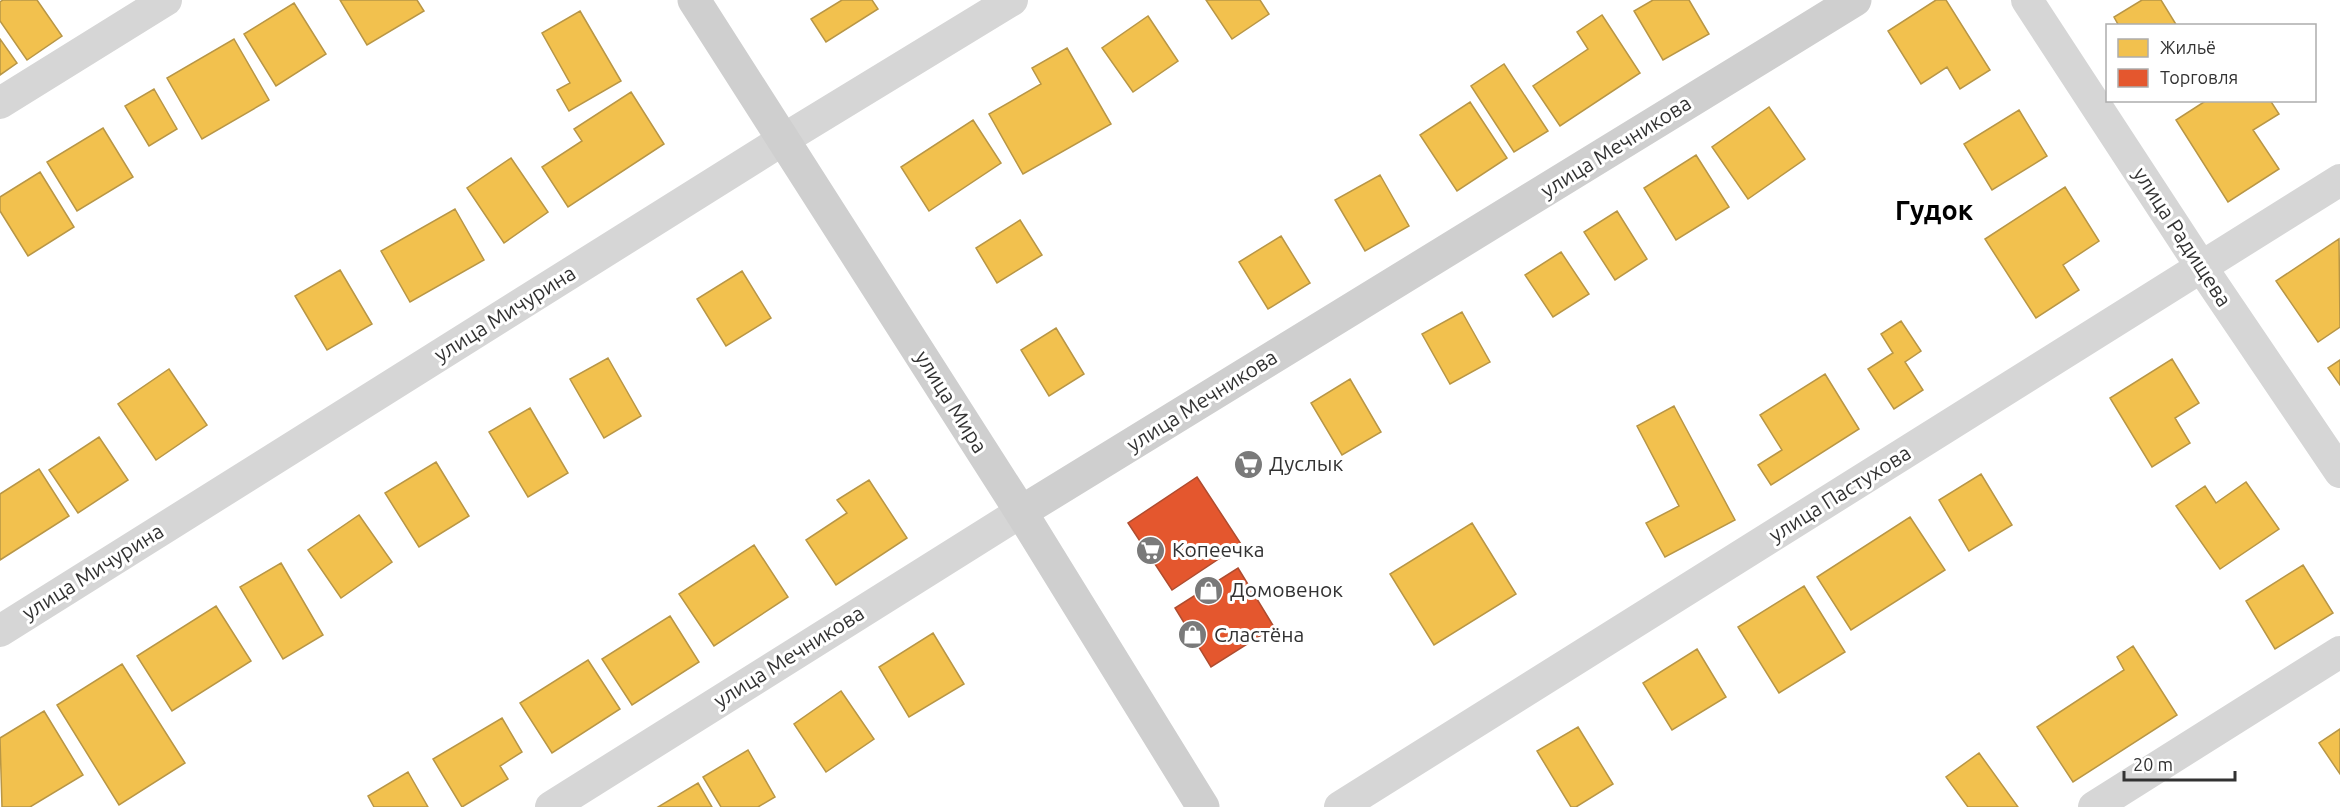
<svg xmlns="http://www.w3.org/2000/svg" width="2340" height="807" viewBox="0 0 2340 807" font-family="Ubuntu,sans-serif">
<rect width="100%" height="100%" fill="#fff"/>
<path fill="#f2c14e" stroke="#b89646" stroke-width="1.5" d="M3,0h34l25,36 -35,24 -27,-39v-19z
M340,0h77l7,11 -57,34z
M842,0h30l6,9 -52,33 -15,-23z
M1206,0h54l9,14 -37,25z
M1653,0h36l20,34 -46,26 -29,-49z
M1936,0h10l44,70 -30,19 -13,-22 -26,17 -33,-53z
M2142,0h19l16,26h-58l-5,-9z
M294,3l32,51 -50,32 -32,-52z
M580,11l41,70 -52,30 -12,-21 13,-7 -28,-50z
M1602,15l38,58 -80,53 -27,-40 55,-37 -11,-17z
M1148,16l30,45 -45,31 -31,-44z
M0,39l17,24 -17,12z
M234,39l35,61 -67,39 -35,-61z
M1067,48l44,76 -88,50 -34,-60 52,-30 -9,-16z
M1504,64l44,67 -34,21 -43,-66z
M154,89l23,40 -28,17 -24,-40z
M631,92l33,52 -96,63 -26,-40 40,-26 -8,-12z
M2207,100h63l9,14 -26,16 26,39 -51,33 -52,-82z
M1470,102l37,56 -50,33 -37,-56z
M1769,107l36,52 -57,40 -36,-52z
M2019,110l28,46 -55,34 -28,-46z
M973,120l28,43 -72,48 -28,-44z
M103,128l30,49 -56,34 -30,-49z
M1696,155l33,52 -53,33 -32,-52z
M511,158l37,54 -44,31 -37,-55z
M40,172l34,55 -46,29 -28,-45v-14z
M1380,175l29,51 -44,25 -30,-51z
M2065,187l34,54 -36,24 16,25 -43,28 -51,-79z
M455,209l29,51 -74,42 -29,-51z
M1617,211l30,48 -32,21 -31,-48z
M1020,220l22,35 -45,28 -21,-35z
M1281,236l29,47 -42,26 -29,-47z
M2339,239l1,88 -22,15 -42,-61z
M1561,252l28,42 -36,23 -28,-42z
M340,270l32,54 -45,26 -32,-54z
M742,271l29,47 -45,28 -29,-47z
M1462,312l28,50 -40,22 -28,-50z
M1901,321l20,30 -16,11 18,28 -29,19 -26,-40 25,-16 -12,-19z
M1056,328l28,46 -35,22 -28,-46z
M608,358l33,58 -37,22 -34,-59z
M2172,359l27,44 -24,15 15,25 -38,24 -42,-69z
M2340,360v25l-12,-17z
M169,369l38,56 -51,35 -38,-56z
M1825,374l34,55 -88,56 -13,-20 24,-15 -22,-35z
M1350,379l31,53 -39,23 -31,-52z
M1674,406l61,114 -70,37 -19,-34 33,-17 -42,-80z
M530,408l38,65 -40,24 -39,-65z
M99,437l29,43 -50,33 -29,-43z
M436,462l33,54 -50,31 -34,-54z
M39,469l30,47 -69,44v-66z
M1981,474l31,51 -43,26 -30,-51z
M869,480l38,58 -71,47 -30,-45 41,-27 -10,-13z
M2246,482l33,47 -59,40 -44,-63 29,-20 11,17z
M359,515l33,47 -51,36 -33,-48z
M1910,517l35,53 -94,60 -34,-53z
M1472,523l44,71 -82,51 -44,-71z
M754,545l34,52 -74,49 -35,-52z
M281,563l42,72 -40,24 -43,-72z
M2303,565l30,48 -58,36 -29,-48z
M1804,586l41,66 -66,41 -41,-66z
M216,606l35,55 -79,50 -35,-55z
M670,616l29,46 -67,43 -30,-46z
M933,633l31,51 -55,33 -30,-50z
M2133,646l44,69 -104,67 -36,-55 87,-57 -7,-13z
M1697,649l29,48 -54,33 -29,-47z
M588,660l32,49 -68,44 -32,-50z
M122,664l63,99 -66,42 -62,-100z
M841,691l33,48 -48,33 -32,-48z
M44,711l39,64 -53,32h-28l-2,-69z
M502,718l20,34 -22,14 8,13 -46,28 -29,-48z
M1578,727l35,57 -37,23h-5l-34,-56z
M2340,729v45l-21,-31z
M748,750l27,47 -17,10h-37l-18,-30z
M1979,753l39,54h-50l-22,-30z
M408,772l20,35h-54l-6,-11z
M698,783l14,24h-54z"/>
<path fill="#e4572e" stroke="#af4c2f" stroke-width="1.5" d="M1197,477l44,67 -69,46 -44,-67z
M1238,568l36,59 -63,40 -36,-59z"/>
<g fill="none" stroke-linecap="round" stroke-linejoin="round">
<path stroke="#d6d6d6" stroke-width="32" d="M2027,0l175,268 138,204
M0,103l166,-103
M0,631l784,-492 228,-139
M551,807l470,-295
M1340,807l1000,-627
M2094,807l246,-155"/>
<path stroke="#cfcfcf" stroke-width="33" d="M694,0l327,512 182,295
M1021,512l834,-512"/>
</g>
<defs>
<symbol id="supermarket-disc" viewBox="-11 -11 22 22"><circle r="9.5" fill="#7a7a7a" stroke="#fff"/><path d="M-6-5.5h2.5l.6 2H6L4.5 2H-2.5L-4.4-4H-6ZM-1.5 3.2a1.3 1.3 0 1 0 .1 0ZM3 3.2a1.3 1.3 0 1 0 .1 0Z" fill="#fff"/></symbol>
<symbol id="shop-disc" viewBox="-11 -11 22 22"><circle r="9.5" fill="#7a7a7a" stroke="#fff"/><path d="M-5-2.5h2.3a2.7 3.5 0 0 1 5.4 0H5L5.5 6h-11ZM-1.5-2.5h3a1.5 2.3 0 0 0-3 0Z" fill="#fff"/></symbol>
</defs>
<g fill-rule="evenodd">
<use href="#supermarket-disc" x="1232" y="448" width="33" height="33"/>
<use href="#supermarket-disc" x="1134" y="534" width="33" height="33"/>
<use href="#shop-disc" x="1192" y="574" width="33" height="33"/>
<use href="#shop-disc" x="1176" y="618" width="33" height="33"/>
</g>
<g text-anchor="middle" stroke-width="6" stroke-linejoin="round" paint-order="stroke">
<g font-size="21" fill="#323232" stroke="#fff">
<text transform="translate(1616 147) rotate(-32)" y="7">улица Мечникова</text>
<text transform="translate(2182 237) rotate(57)" y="7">улица Радищева</text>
<text transform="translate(505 314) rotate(-32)" y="7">улица Мичурина</text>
<text transform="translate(1202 401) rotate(-32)" y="7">улица Мечникова</text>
<text transform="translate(951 402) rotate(58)" y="7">улица Мира</text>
<text transform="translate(1840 494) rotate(-32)" y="7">улица Пастухова</text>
<text transform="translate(93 572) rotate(-32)" y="7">улица Мичурина</text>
<text transform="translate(789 657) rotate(-32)" y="7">улица Мечникова</text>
</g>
<g font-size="21" fill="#323232" stroke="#fff" text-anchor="start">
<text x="1269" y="471">Дуслык</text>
<text x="1172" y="557">Копеечка</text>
<text x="1230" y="597">Домовенок</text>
<text x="1214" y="642">Сластёна</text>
</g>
<g font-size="27" font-weight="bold" fill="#000" stroke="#fff">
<text x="1934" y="220">Гудок</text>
</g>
</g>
<rect x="2106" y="24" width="210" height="78" fill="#ffffff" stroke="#adadad" stroke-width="1.5"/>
<rect x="2118" y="39" width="30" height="18" fill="#f2c14e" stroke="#adadad" stroke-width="1.5"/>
<text x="2160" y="54" font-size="18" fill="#323232">Жильё</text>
<rect x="2118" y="69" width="30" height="18" fill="#e4572e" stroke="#adadad" stroke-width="1.5"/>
<text x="2160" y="84" font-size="18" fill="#323232">Торговля</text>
<path d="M2124 771v9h111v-9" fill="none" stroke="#323232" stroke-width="3"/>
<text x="2133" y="771" font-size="18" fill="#323232" stroke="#ffffff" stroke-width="4.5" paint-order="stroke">20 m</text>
</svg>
